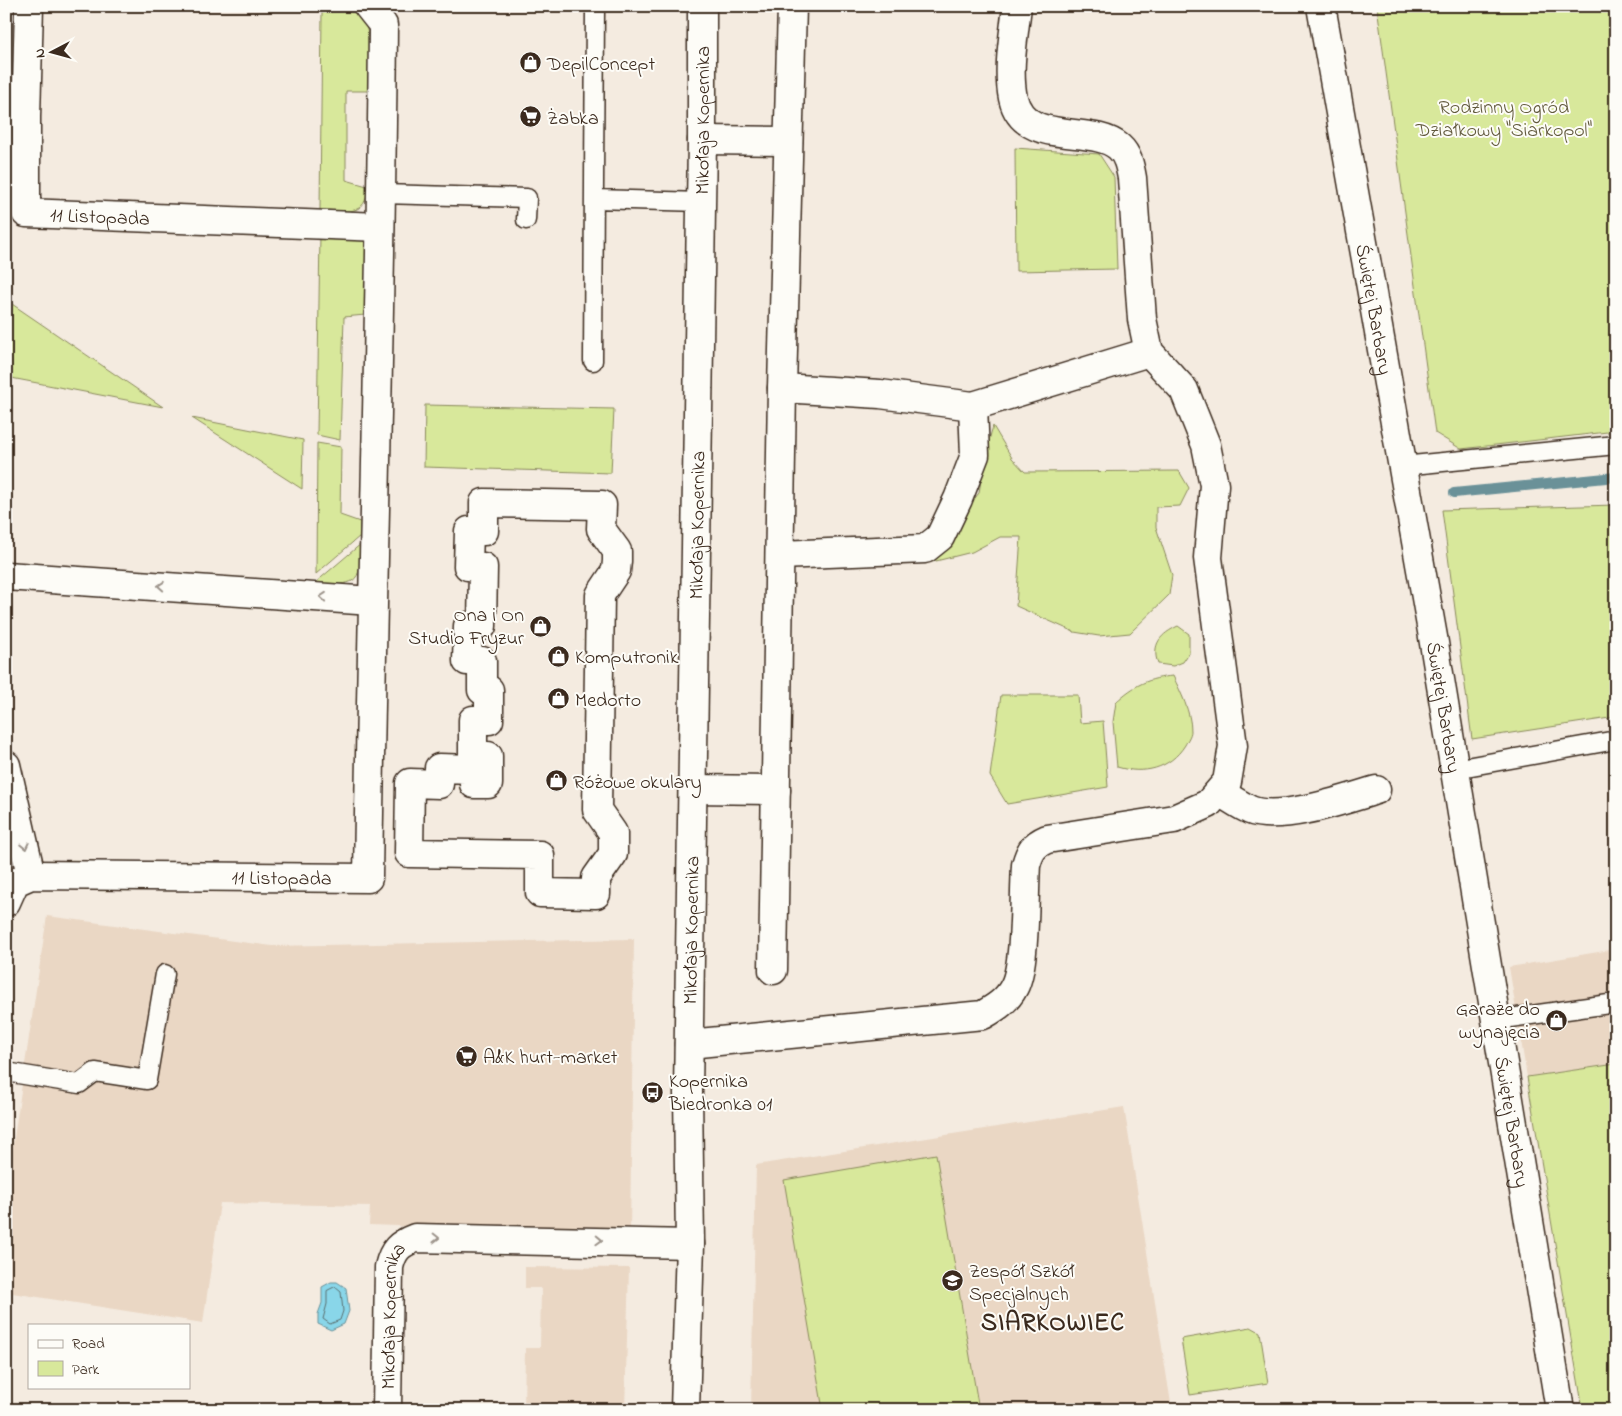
<svg xmlns="http://www.w3.org/2000/svg" width="1622" height="1416" viewBox="0 0 1622 1416" font-family="'Indie Flower',sans-serif">
<rect width="100%" height="100%" fill="#f4ebe0"/>
<filter id="ink" filterUnits="userSpaceOnUse"><feTurbulence type="fractalNoise" baseFrequency=".02" numOctaves="2"/><feDisplacementMap in="SourceGraphic" scale="10" xChannelSelector="R" yChannelSelector="G"/><feConvolveMatrix kernelMatrix="1 2 1 2 8 2 1 2 1" color-interpolation-filters="sRGB"/></filter>
<g filter="url(#ink)">
<path fill="#ead7c4" d="M47,916l225,30 362,-7 -4,295 -261,-9 1,-19 -150,-3 -17,120 -197,-31v-100z
M1616,949v115l-89,13 -18,-110z
M1124,1107l48,303h-421l5,-245z
M525,1267l104,1 -4,142h-101l1,-62h15l1,-60h-16z"/>
<path fill="#d8e89b" stroke="#8a895c" d="M1377,6h239v425l-155,18 -26,-16z
M322,12c12,0 33,-4 41,6 8,9 6,59 5,73h-22v89l21,6c1,33 -23,24 -47,24z
M1015,148l84,6 15,23 3,92 -101,2z
M320,234l41,2 5,7 -1,72 -21,2 -4,123 -23,-5z
M6,301l3,1 154,105 -157,-30z
M425,405l189,4 -3,64 -187,-6z
M192,418l111,22 -1,49z
M993,426l19,32 13,14 154,-1 10,17 -9,18 -24,1v20l16,48 -3,20 -39,38 -31,3 -25,-4 -58,-26 5,-69h-21l-28,15 -40,10 -10,-16 33,-23 24,-30 6,-38z
M317,443l24,4 -1,68 20,7v14l-44,38z
M1616,505v212l-144,22 -30,-229z
M362,543c-2,44 -6,42 -47,40z
M1178,626l11,8v19l-6,9 -10,4 -15,-2c-7,-20 3,-30 20,-38z
M1173,676c8,17 18,36 18,55 0,4 -4,10 -6,14 -15,24 -41,30 -68,22l-4,-45 3,-20c18,-17 33,-24 57,-26z
M1001,695h77l2,28 23,-2 5,66 -101,17 -17,-28z
M1616,1064v346h-33l-56,-333z
M936,1154l43,256h-156l-39,-230z
M1251,1327l9,5 8,51 -78,12 -9,-56z"/>
<path fill="#89d6e9" stroke="#6a9198" d="M331,1282h6l9,6 3,23 -5,13 -13,6 -13,-6v-10l4,-11v-16z"/>
<g fill="none" stroke-linecap="round" stroke-linejoin="round">
<path stroke="#5a6f6f" stroke-width="1" d="M335,1287l6,5 2,19 -3,9 -10,4 -7,-5 4,-15v-13z"/>
<path stroke="#6a9198" stroke-width="10" d="M1454,493l162,-16"/>
<defs>
<path id="lane" d="M382,194l145,4 -1,22
M595,199l106,3
M593,361l2,-355
M1402,466l214,-21
M1455,769l161,-29
M1496,1020l120,-17
M6,1072l73,12 16,-12 52,8 18,-106"/>
<g id="street">
<path id="s1" d="M29,6l-3,111v96l354,14"/>
<path id="s2" d="M1321,6l112,631 127,773"/>
<path d="M702,140l86,1"/>
<path d="M782,388l98,6 93,12 176,-54"/>
<path d="M484,503l118,2 -1,24 16,22v10l-1,10 -16,24 -3,215 16,23v21l-17,24v16l-56,-1v-38l-131,-2 1,-70 29,1v-16l35,1v15h14v-28h-15v-36h16v-30h-7v-29h-15l1,-35h14l1,-59 -15,-1 1,-35h15z"/>
<path d="M780,555l145,-6 15,-12 18,-38 17,-44 -2,-49"/>
<path d="M6,576l366,25"/>
<path d="M6,765l25,110"/>
<path d="M693,789l83,1"/>
<path d="M1220,792c9,6 20,13 30,18 29,12 97,-11 126,-20"/>
<path id="s3" d="M6,902l9,-20 16,-7 337,3c4,-285 13,-569 15,-853l-15,-19"/>
<path d="M773,970l9,-582 10,-382"/>
<path d="M689,1044l294,-29c12,-7 24,-14 31,-28 12,-22 10,-94 12,-122 4,-14 7,-20 21,-26l127,-20 34,-15 19,-22 6,-36 -25,-188 6,-73 -8,-40 -22,-55 -35,-38 -7,-33 -10,-141c-2,-11 -4,-23 -13,-31 -27,-24 -95,1 -106,-49 -6,-29 1,-63 4,-92"/>
<path id="s4" d="M387,1410l2,-143c4,-17 10,-23 26,-29l275,6"/>
</g>
<g id="secondary">
<path id="s5" d="M685,1410l5,-166 -2,-151 14,-953v-134"/>
</g>
</defs>
<use href="#lane" stroke="#3b2a1e" stroke-width="21"/>
<use href="#street" stroke="#3b2a1e" stroke-width="31"/>
<use href="#secondary" stroke="#3b2a1e" stroke-width="31"/>
<use href="#lane" stroke="#fdfcf7" stroke-width="18"/>
<use href="#street" stroke="#fdfcf7" stroke-width="28"/>
<use href="#secondary" stroke="#fdfcf7" stroke-width="28"/>
</g>
<defs><path id="oneway-chevron" d="M-2-3.5L2.5 0L-2 3.5" fill="none" stroke-width="1.6" stroke-linecap="round" stroke-linejoin="round" transform="scale(1.25)"/></defs>
<g stroke="#9c938a">
<use href="#oneway-chevron" transform="translate(161 586) rotate(-176)"/>
<use href="#oneway-chevron" transform="translate(323 597) rotate(-175)"/>
<use href="#oneway-chevron" transform="translate(25 846) rotate(77)"/>
<use href="#oneway-chevron" transform="translate(436 1238) rotate(1)"/>
<use href="#oneway-chevron" transform="translate(599 1240) rotate(2)"/>
</g>
</g>
<defs>
<symbol id="shop-disc" viewBox="-11 -11 22 22"><circle r="9.5" fill="#3b2a1e" stroke="#fdfcf7"/><path d="M-5-2.5h2.3a2.7 3.5 0 0 1 5.4 0H5L5.5 6h-11ZM-1.5-2.5h3a1.5 2.3 0 0 0-3 0Z" fill="#fff"/></symbol>
<symbol id="supermarket-disc" viewBox="-11 -11 22 22"><circle r="9.5" fill="#3b2a1e" stroke="#fdfcf7"/><path d="M-6-5.5h2.5l.6 2H6L4.5 2H-2.5L-4.4-4H-6ZM-1.5 3.2a1.3 1.3 0 1 0 .1 0ZM3 3.2a1.3 1.3 0 1 0 .1 0Z" fill="#fff"/></symbol>
<symbol id="bus-disc" viewBox="-11 -11 22 22"><circle r="9.5" fill="#3b2a1e" stroke="#fdfcf7"/><path d="M-5-6H5V4H4V6H2V4H-2V6H-4V4H-5ZM-3.5-4V0h7V-4ZM-3.5 1.2v1.5H-2V1.2ZM2 1.2v1.5H3.5V1.2Z" fill="#fff"/></symbol>
<symbol id="school-disc" viewBox="-11 -11 22 22"><circle r="9.5" fill="#3b2a1e" stroke="#fdfcf7"/><path d="M0-5L7-2L0 1L-7-2ZM-4 1L0 2.5L4 1V4Q0 6-4 4Z" fill="#fff"/></symbol>
</defs>
<g fill-rule="evenodd">
<use href="#shop-disc" x="518" y="50" width="25" height="25"/>
<use href="#supermarket-disc" x="518" y="104" width="25" height="25"/>
<use href="#shop-disc" x="528" y="614" width="25" height="25"/>
<use href="#shop-disc" x="546" y="644" width="25" height="25"/>
<use href="#shop-disc" x="546" y="686" width="25" height="25"/>
<use href="#shop-disc" x="544" y="768" width="25" height="25"/>
<use href="#shop-disc" x="1544" y="1008" width="25" height="25"/>
<use href="#supermarket-disc" x="454" y="1044" width="25" height="25"/>
<use href="#bus-disc" x="640" y="1080" width="25" height="25"/>
<use href="#school-disc" x="940" y="1268" width="25" height="25"/>
</g>
<g text-anchor="middle" stroke-width="4" stroke-linejoin="round" paint-order="stroke">
<g font-size="20" fill="#3b2a1e" stroke="#fdfcf7" text-anchor="start">
<text x="547" y="70">DepilConcept</text>
<text x="547" y="124">Żabka</text>
<text x="524" y="621" text-anchor="end">Ona i On<tspan x="524" dy="23">Studio Fryzur</tspan></text>
<text x="575" y="663">Komputronik</text>
<text x="575" y="706">Medorto</text>
<text x="573" y="788">Różowe okulary</text>
<text x="1540" y="1015" text-anchor="end">Garaże do<tspan x="1540" dy="23">wynajęcia</tspan></text>
<text x="483" y="1063">A&amp;K hurt-market</text>
<text x="669" y="1087">Kopernika<tspan x="669" dy="23">Biedronka 01</tspan></text>
<text x="969" y="1277">Zespół Szkół<tspan x="969" dy="23">Specjalnych</tspan></text>
</g>
<g font-size="20" fill="#625a3d" stroke="#fdfcf7">
<text x="1504" y="113">Rodzinny Ogród<tspan x="1504" dy="23">Działkowy "Siarkopol"</tspan></text>
</g>
<g font-size="20" fill="#3b2a1e" stroke="#fdfcf7">
<text dy="7" stroke="none"><textPath href="#s5" startOffset="1290">Mikołaja Kopernika</textPath></text>
<text dy="7" stroke="none"><textPath href="#s1" startOffset="281">11 Listopada</textPath></text>
<text dy="7" stroke="none"><textPath href="#s2" startOffset="308">Świętej Barbary</textPath></text>
<text dy="7" stroke="none"><textPath href="#s5" startOffset="885">Mikołaja Kopernika</textPath></text>
<text dy="7" stroke="none"><textPath href="#s2" startOffset="712">Świętej Barbary</textPath></text>
<text dy="7" stroke="none"><textPath href="#s3" startOffset="290">11 Listopada</textPath></text>
<text dy="7" stroke="none"><textPath href="#s5" startOffset="480">Mikołaja Kopernika</textPath></text>
<text dy="7" stroke="none"><textPath href="#s2" startOffset="1132">Świętej Barbary</textPath></text>
<text dy="7" stroke="none"><textPath href="#s4" startOffset="95">Mikołaja Kopernika</textPath></text>
</g>
<g font-size="25" font-weight="bold" letter-spacing="1" fill="#3b2a1e" stroke="#fdfcf7">
<text x="1053" y="1330">SIARKOWIEC</text>
</g>
</g>
<rect width="1622" height="1416" fill="none" stroke="#fdfcf7" stroke-width="25"/>
<rect x="12" y="12" width="1597" height="1391" fill="none" stroke="#3b2a1e" stroke-width="2" filter="url(#ink)"/>
<rect x="28" y="1324" width="162" height="65" fill="#fdfcf7" stroke="#afa8a0"/>
<rect x="38" y="1340" width="25" height="8" fill="#fdfcf7" stroke="#afa8a0"/>
<text x="72" y="1348" font-size="15" fill="#3b2a1e">Road</text>
<rect x="38" y="1361" width="25" height="15" fill="#d8e89b" stroke="#afa8a0"/>
<text x="72" y="1374" font-size="15" fill="#3b2a1e">Park</text>
<g transform="translate(52 52) rotate(264)" stroke="#fdfcf7" stroke-width="4" paint-order="stroke">
<path d="M0-4L9 19L0 12L-9 19Z" fill="#3b2a1e"/>
<text y="-8" font-size="14" font-weight="bold" text-anchor="middle" fill="#3b2a1e">N</text>
</g>
</svg>
